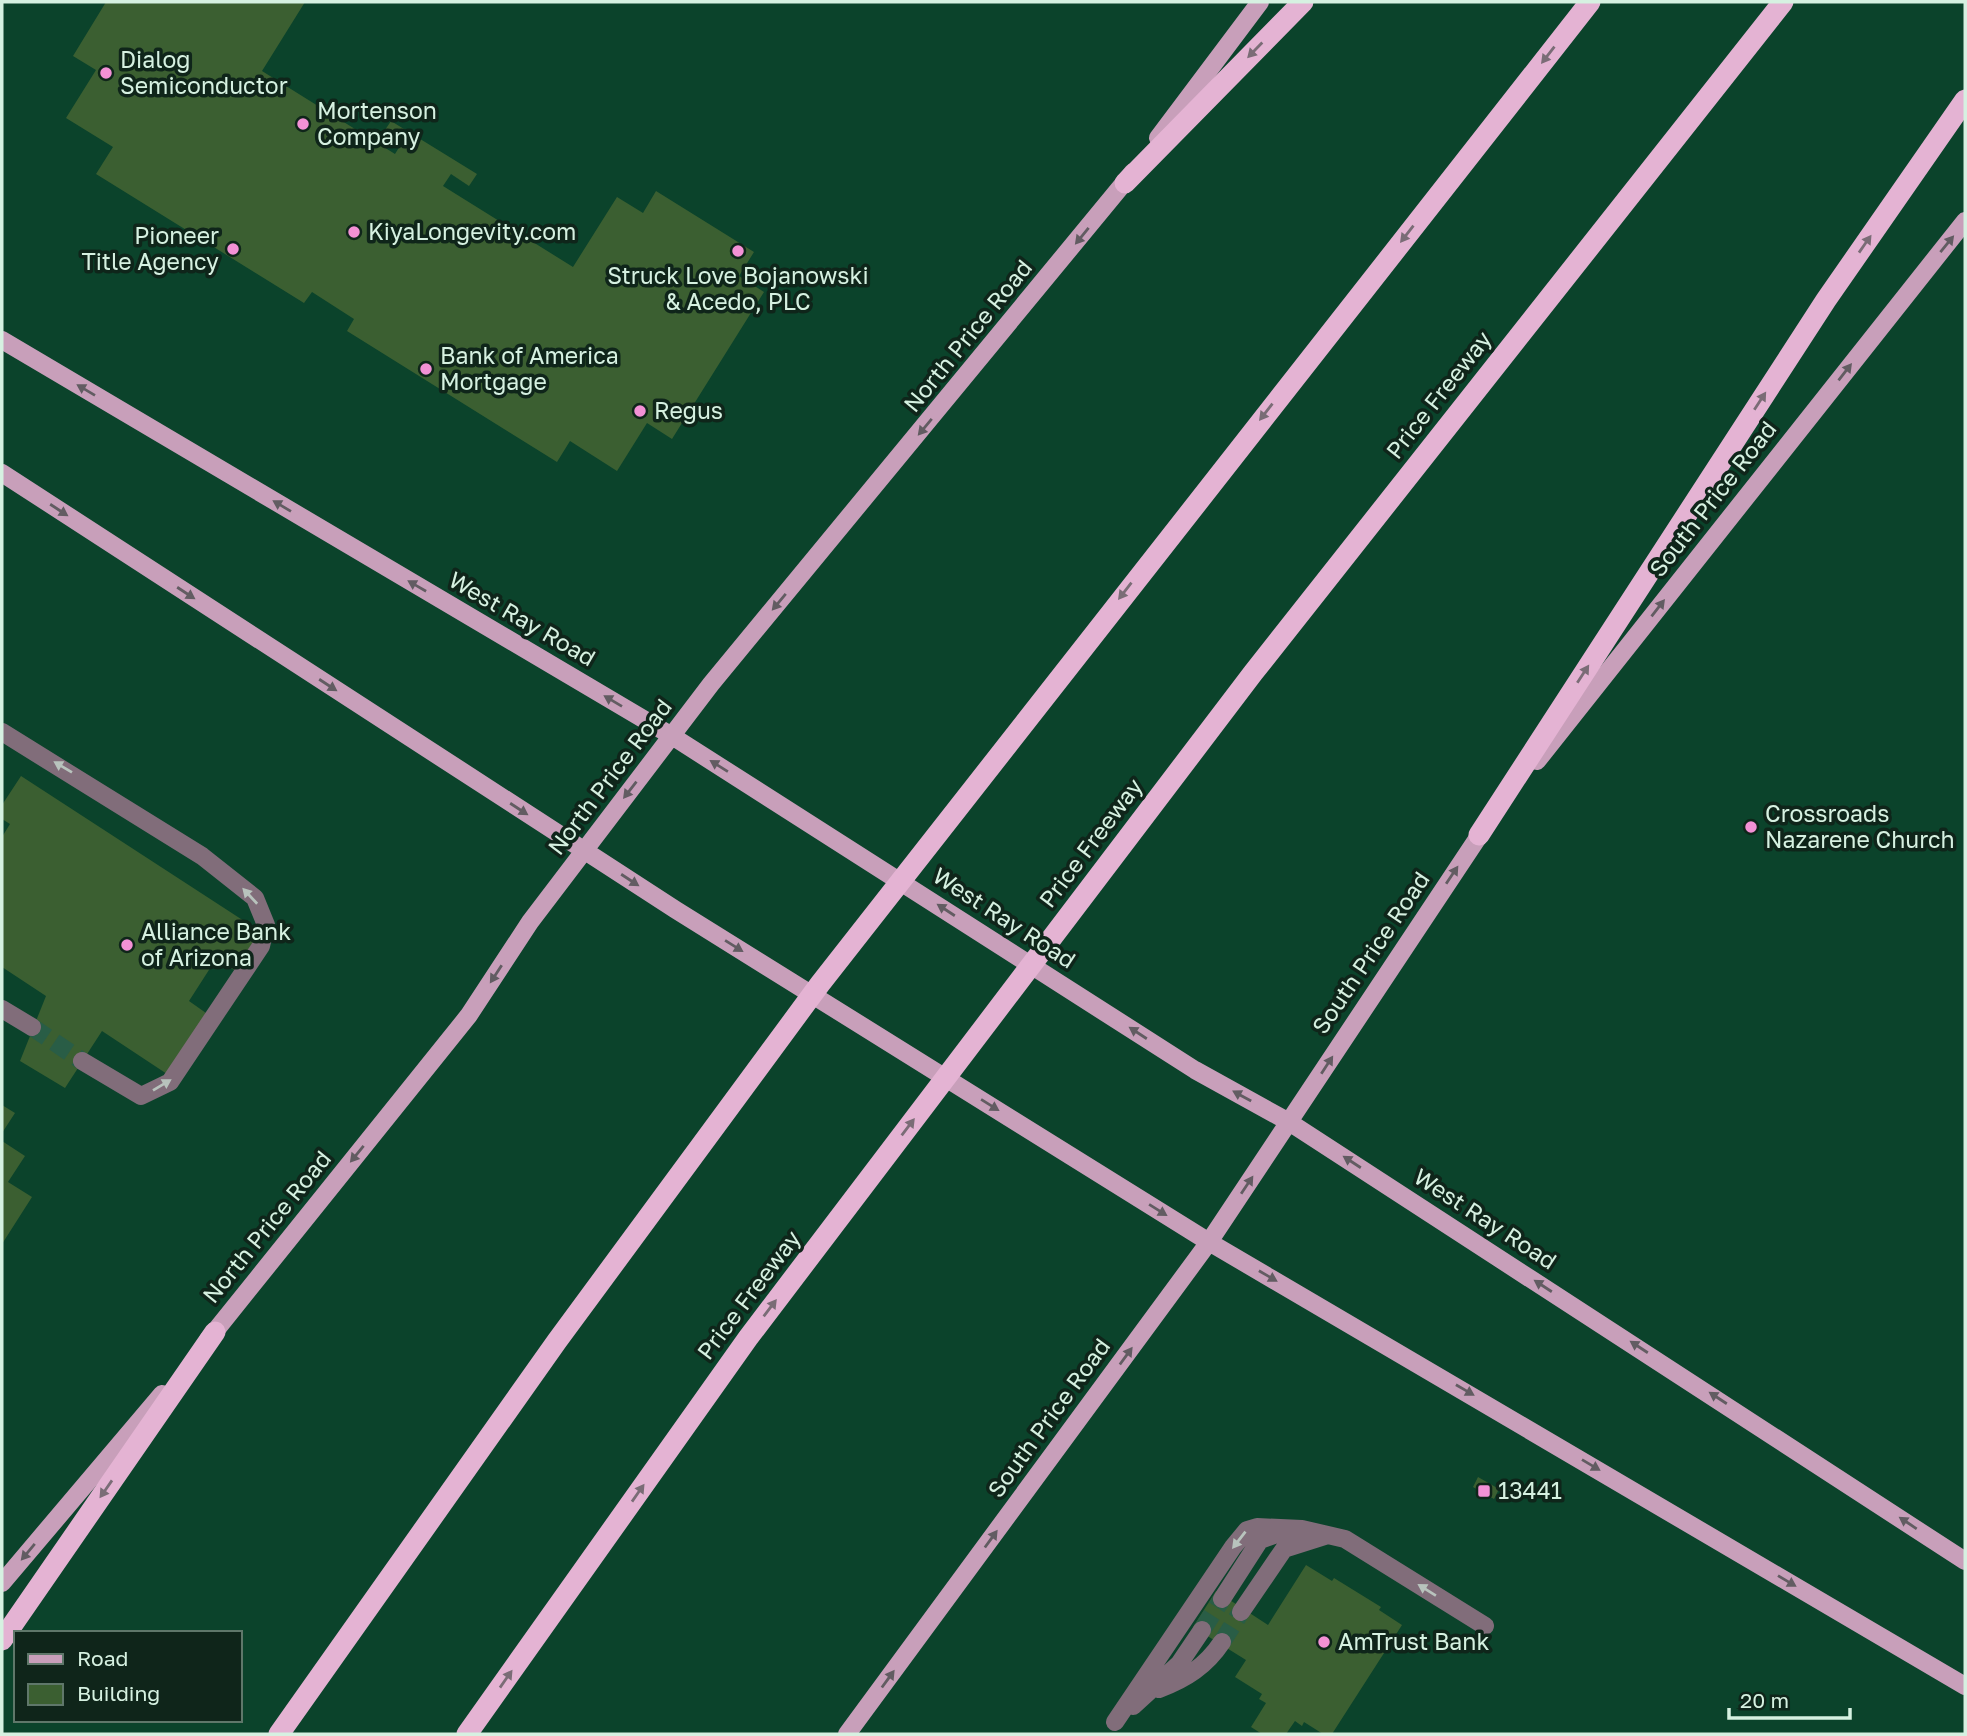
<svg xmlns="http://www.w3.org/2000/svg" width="1967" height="1736" viewBox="0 0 1967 1736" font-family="'Golos Text',sans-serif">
<rect width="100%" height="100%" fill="#0b432b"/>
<path fill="#3b5f31" d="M106,2h199l-43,69 133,83 8,-13 -18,-11 6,-9 86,53 -8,12 -18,-12 -8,12 130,81 44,-70 26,16 13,-22 98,61 -15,24 25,16 -92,147 -25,-16 -30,48 -47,-30 -13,21 -210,-131 7,-12 -42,-27 -8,11 -208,-129 17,-27 -47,-29 30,-48 -23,-14z
M21,776l240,156 -27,38 -18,-11 -27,42 17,12 -39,61 -65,-43 -37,57 -45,-27 26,-65 -44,-29v-130l8,-13 -8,-5v-14z
M2,1105l13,8 -13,20z
M2,1141l23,15 -17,26 24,15 -30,47z
M1478,1477l21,12 -5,10 -21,-12z
M1306,1565l26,16 2,-3 47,29 -2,3 23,15 -70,109h-9l-19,-12 -2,4 -7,-5 -9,13h-24l-11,-7 15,-24 -7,-4 3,-5 -27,-17 11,-17 -53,-33 23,-36 52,34z"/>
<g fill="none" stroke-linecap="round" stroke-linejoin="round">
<path stroke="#295d46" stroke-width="18" stroke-dasharray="18 9" stroke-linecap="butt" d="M32,1027l50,34
M1202,1630l20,-31
M1222,1642l19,-30"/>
<path stroke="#816d7a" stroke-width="18" d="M2,732l200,124 53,42 11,27 -5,21 -91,136 -29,14 -59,-35
M2,1009l30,18
M1222,1599l38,-59 25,-9
M1241,1612l43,-63 41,-13
M1159,1689c27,-10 47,-23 63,-47
M1133,1706l46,-42 23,-34
M1115,1722l118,-175 14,-17 10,-3 45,2 43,10 140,87"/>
<path stroke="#c89fba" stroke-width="18" d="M1158,138l102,-136
M2,340l670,396 523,334 94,52 676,439
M2,473l674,437 533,332 756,444
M1537,761l428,-540
M208,1340l261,-325 61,-93 181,-238 422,-512
M2,1583l160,-189
M847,1734l362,-492 278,-418"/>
<path stroke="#e4b3d3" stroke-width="21" d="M1125,183l178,-181
M1479,835l347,-535 139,-200
M2,1640l213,-308
M279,1734l278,-393 263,-357 770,-982
M467,1734l281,-396 505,-665 530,-671"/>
</g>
<defs><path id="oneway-solid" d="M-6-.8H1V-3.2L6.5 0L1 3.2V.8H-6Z" transform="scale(1.75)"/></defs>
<g fill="#7a6c76">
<use href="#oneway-solid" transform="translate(1255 50) rotate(134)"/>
<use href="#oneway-solid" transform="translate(1548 55) rotate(128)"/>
<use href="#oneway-solid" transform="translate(1407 234) rotate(128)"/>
<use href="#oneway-solid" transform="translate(1865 244) rotate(-55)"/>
<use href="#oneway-solid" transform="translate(1760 401) rotate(-57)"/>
<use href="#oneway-solid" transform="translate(1266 412) rotate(128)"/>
<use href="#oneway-solid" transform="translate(1125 591) rotate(128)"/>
<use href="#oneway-solid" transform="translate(1583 674) rotate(-57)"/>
<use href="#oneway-solid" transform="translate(908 1127) rotate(-53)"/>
<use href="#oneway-solid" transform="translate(770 1308) rotate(-53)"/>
<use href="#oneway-solid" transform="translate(106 1489) rotate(125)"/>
<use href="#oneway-solid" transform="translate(638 1493) rotate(-55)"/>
<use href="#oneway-solid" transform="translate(506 1679) rotate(-55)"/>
</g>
<g fill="#625c62">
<use href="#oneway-solid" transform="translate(1082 236) rotate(129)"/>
<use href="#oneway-solid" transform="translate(1947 244) rotate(-51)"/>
<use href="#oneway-solid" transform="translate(1845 372) rotate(-52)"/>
<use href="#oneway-solid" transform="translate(86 390) rotate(-149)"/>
<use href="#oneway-solid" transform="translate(925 427) rotate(130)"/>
<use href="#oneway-solid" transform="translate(282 506) rotate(-149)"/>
<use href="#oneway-solid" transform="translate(59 510) rotate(33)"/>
<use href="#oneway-solid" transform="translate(417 586) rotate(-150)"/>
<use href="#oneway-solid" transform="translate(186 593) rotate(33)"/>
<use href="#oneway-solid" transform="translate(779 602) rotate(130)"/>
<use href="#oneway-solid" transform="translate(1658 608) rotate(-52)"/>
<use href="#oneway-solid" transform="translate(328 685) rotate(33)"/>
<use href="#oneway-solid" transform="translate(613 701) rotate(-149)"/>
<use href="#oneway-solid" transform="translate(719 766) rotate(-148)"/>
<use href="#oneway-solid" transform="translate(630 790) rotate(128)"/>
<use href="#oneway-solid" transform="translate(519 809) rotate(33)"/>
<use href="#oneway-solid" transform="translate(1452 875) rotate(-56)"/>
<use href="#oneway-solid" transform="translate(630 880) rotate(33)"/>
<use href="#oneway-solid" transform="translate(946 910) rotate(-147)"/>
<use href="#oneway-solid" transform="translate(734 946) rotate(32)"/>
<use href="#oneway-solid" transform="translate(496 974) rotate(123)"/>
<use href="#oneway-solid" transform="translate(1138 1033) rotate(-147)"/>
<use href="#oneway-solid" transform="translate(1327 1065) rotate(-57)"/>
<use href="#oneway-solid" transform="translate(1242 1096) rotate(-151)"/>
<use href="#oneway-solid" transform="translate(990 1105) rotate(32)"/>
<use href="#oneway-solid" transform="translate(357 1154) rotate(129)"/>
<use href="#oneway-solid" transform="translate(1352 1162) rotate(-147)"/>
<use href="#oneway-solid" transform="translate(1247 1185) rotate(-56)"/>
<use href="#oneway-solid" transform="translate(1158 1210) rotate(32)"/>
<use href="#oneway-solid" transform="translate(1268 1276) rotate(30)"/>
<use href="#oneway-solid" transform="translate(1543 1286) rotate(-147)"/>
<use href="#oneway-solid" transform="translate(1639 1347) rotate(-147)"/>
<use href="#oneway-solid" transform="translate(1126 1356) rotate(-54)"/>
<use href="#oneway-solid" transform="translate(1465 1390) rotate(30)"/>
<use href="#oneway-solid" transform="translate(1718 1398) rotate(-147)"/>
<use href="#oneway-solid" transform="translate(1591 1465) rotate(31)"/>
<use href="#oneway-solid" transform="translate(1908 1523) rotate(-146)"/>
<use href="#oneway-solid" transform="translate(991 1539) rotate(-54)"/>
<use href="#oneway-solid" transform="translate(28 1552) rotate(130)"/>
<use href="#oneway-solid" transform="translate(1787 1581) rotate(31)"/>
<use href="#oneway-solid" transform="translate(888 1679) rotate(-54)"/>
</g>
<g fill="#b8c3bd">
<use href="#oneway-solid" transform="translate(63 767) rotate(-149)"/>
<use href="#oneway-solid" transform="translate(250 896) rotate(-133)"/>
<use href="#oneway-solid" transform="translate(162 1085) rotate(-31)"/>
<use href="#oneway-solid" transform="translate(1239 1540) rotate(128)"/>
<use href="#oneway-solid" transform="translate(1427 1590) rotate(-148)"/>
</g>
<g fill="#f391d5" stroke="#0f251a" stroke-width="2.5">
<circle cx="106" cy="73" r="7"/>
<circle cx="303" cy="124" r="7"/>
<circle cx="354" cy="232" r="7"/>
<circle cx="233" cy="249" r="7"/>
<circle cx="738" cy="251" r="7"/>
<circle cx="426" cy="369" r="7"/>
<circle cx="640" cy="411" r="7"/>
<circle cx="1751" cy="827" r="7"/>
<circle cx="127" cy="945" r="7"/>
<rect x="1477" y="1484" width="14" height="14" rx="3.5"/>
<circle cx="1324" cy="1642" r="7"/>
</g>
<g text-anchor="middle" stroke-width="7" stroke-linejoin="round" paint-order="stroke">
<g font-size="23" fill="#d6f1e1" stroke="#0f251a" text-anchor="start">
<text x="120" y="68">Dialog<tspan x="120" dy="26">Semiconductor</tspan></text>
<text x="317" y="119">Mortenson<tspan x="317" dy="26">Company</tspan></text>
<text x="368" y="240">KiyaLongevity.com</text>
<text x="219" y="244" text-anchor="end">Pioneer<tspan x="219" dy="26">Title Agency</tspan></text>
<text x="738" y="284" text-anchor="middle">Struck Love Bojanowski<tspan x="738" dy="26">&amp; Acedo, PLC</tspan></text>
<text x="440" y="364">Bank of America<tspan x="440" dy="26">Mortgage</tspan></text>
<text x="654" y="419">Regus</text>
<text x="1765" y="822">Crossroads<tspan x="1765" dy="26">Nazarene Church</tspan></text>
<text x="141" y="940">Alliance Bank<tspan x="141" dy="26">of Arizona</tspan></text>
<text x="1498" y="1499">13441</text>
<text x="1338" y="1650">AmTrust Bank</text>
</g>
<g font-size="23" fill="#d6f1e1" stroke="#0f251a">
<text transform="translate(968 336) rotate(-51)" y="8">North Price Road</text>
<text transform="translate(1439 395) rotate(-52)" y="8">Price Freeway</text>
<text transform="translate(1713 499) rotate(-52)" y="8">South Price Road</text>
<text transform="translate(522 619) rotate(30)" y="8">West Ray Road</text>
<text transform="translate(610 777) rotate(-53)" y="8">North Price Road</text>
<text transform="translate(1091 843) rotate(-53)" y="8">Price Freeway</text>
<text transform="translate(1004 918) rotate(33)" y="8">West Ray Road</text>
<text transform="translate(1371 953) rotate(-56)" y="8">South Price Road</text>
<text transform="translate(1485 1219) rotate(33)" y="8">West Ray Road</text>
<text transform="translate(267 1227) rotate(-51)" y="8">North Price Road</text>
<text transform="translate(749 1295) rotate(-53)" y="8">Price Freeway</text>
<text transform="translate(1049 1418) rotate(-54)" y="8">South Price Road</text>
</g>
</g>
<rect width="1967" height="1736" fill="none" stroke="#d6f1e1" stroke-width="7"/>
<rect x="14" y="1631" width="228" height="91" fill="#0f251a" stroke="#5f776a" stroke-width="2"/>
<rect x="28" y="1654" width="35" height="10" fill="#c89fba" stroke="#5f776a" stroke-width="2"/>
<text x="77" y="1666" font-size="21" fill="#d6f1e1">Road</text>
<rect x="28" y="1684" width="35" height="21" fill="#3b5f31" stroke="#5f776a" stroke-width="2"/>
<text x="77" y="1701" font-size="21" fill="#d6f1e1">Building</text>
<path d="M1729 1708v10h121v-10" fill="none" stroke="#d6f1e1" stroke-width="3.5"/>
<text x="1740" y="1708" font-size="21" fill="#d6f1e1" stroke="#0f251a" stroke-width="5" paint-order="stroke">20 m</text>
</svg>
